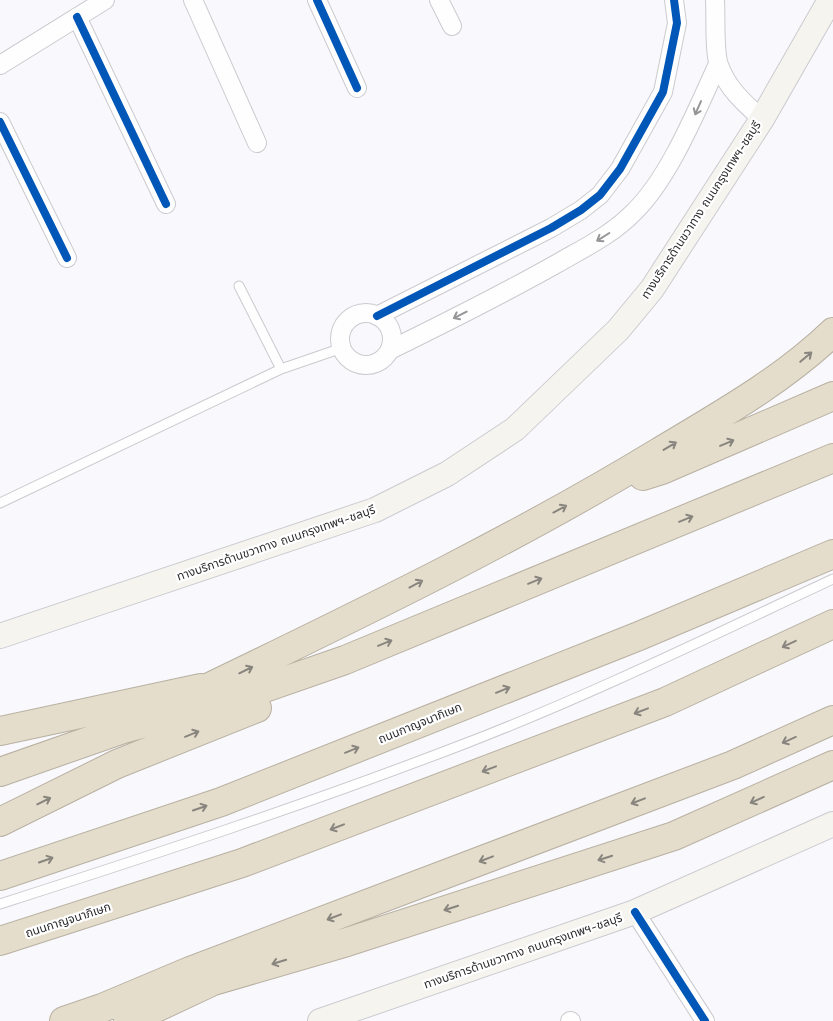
<svg xmlns="http://www.w3.org/2000/svg" width="833" height="1021" viewBox="0 0 833 1021" font-family="'Work Sans','Noto Sans Thai',sans-serif">
<rect width="100%" height="100%" fill="#f8f8fd"/>
<g fill="none" stroke-linecap="round" stroke-linejoin="round">
<defs>
<path id="service" d="M239,286l42,83
M0,503l281,-134 61,-21
M0,904c156,-50 311,-101 464,-160 125,-48 247,-108 369,-165"/>
<path id="minor" d="M193,0l64,143
M317,0l40,88
M439,0l13,26
M715,0c1,16 -1,52 4,65 8,23 25,38 43,54
M77,17l89,187
M0,65l105,-65
M0,122l67,136
M340 339a26 26 0 1 1 52 0a26 26 0 1 1-52 0Z
M377,316l174,-88 30,-18 19,-15 20,-26 43,-77 14,-69 -3,-23
M390,350c57,-28 113,-56 168,-87 26,-15 55,-29 76,-51 36,-35 63,-103 84,-148
M635,912l70,109
M570,1021h1"/>
<path id="secondary" d="M0,636l375,-126 72,-36 68,-45 103,-99 34,-41 110,-170 68,-119
M320,1021l315,-109 198,-88"/>
<path id="motorway" d="M643,476l19,-6 171,-74
M183,700c160,-78 323,-155 476,-248 60,-36 123,-71 174,-120
M0,731l201,-43
M0,772l123,-43 110,-30 112,-39 488,-202
M0,822l117,-58 140,-56
M0,876l221,-74 418,-166 194,-82
M0,941l242,-78 423,-161 168,-78
M196,986l151,-44 327,-106 159,-71
M64,1021l38,-13 88,-37 543,-206 100,-45
M128,1021l81,-38"/>
</defs>
<use href="#service" stroke="#cbcbcf" stroke-width="11"/>
<use href="#minor" stroke="#cbcbcf" stroke-width="20"/>
<use href="#secondary" stroke="#cbcbcf" stroke-width="26"/>
<use href="#motorway" stroke="#b8b0a1" stroke-width="30"/>
<use href="#service" stroke="#fefeff" stroke-width="9"/>
<use href="#minor" stroke="#fefeff" stroke-width="18"/>
<use href="#secondary" stroke="#f6f4ef" stroke-width="24"/>
<use href="#motorway" stroke="#e4ddcc" stroke-width="28"/>
<defs>
<path id="cycleway" d="M317,0l40,88
M77,17l89,187
M0,122l67,136
M377,316l174,-88 30,-18 19,-15 20,-26 43,-77 14,-69 -3,-23
M635,912l70,109"/>
</defs>
<use href="#cycleway" stroke="#fff" stroke-width="11"/>
<use href="#cycleway" stroke="#0057b8" stroke-width="8"/>
</g>
<defs><path id="oneway-shaft" d="M-6 0H5M1.5-3L5.5 0L1.5 3" fill="none" stroke-width="1.6" stroke-linecap="round" stroke-linejoin="round" transform="scale(1.25)"/></defs>
<g stroke="#969698">
<use href="#oneway-shaft" transform="translate(698 108) rotate(114)"/>
<use href="#oneway-shaft" transform="translate(603 237) rotate(148)"/>
<use href="#oneway-shaft" transform="translate(460 315) rotate(153)"/>
</g>
<g stroke="#88857e">
<use href="#oneway-shaft" transform="translate(806 357) rotate(-40)"/>
<use href="#oneway-shaft" transform="translate(727 443) rotate(-23)"/>
<use href="#oneway-shaft" transform="translate(670 446) rotate(-31)"/>
<use href="#oneway-shaft" transform="translate(560 509) rotate(-28)"/>
<use href="#oneway-shaft" transform="translate(686 519) rotate(-22)"/>
<use href="#oneway-shaft" transform="translate(535 581) rotate(-22)"/>
<use href="#oneway-shaft" transform="translate(416 584) rotate(-28)"/>
<use href="#oneway-shaft" transform="translate(385 643) rotate(-22)"/>
<use href="#oneway-shaft" transform="translate(789 644) rotate(155)"/>
<use href="#oneway-shaft" transform="translate(246 670) rotate(-26)"/>
<use href="#oneway-shaft" transform="translate(503 690) rotate(-22)"/>
<use href="#oneway-shaft" transform="translate(641 711) rotate(159)"/>
<use href="#oneway-shaft" transform="translate(192 734) rotate(-22)"/>
<use href="#oneway-shaft" transform="translate(789 740) rotate(156)"/>
<use href="#oneway-shaft" transform="translate(352 750) rotate(-22)"/>
<use href="#oneway-shaft" transform="translate(489 769) rotate(159)"/>
<use href="#oneway-shaft" transform="translate(757 800) rotate(156)"/>
<use href="#oneway-shaft" transform="translate(44 801) rotate(-26)"/>
<use href="#oneway-shaft" transform="translate(638 801) rotate(159)"/>
<use href="#oneway-shaft" transform="translate(200 808) rotate(-19)"/>
<use href="#oneway-shaft" transform="translate(337 827) rotate(159)"/>
<use href="#oneway-shaft" transform="translate(605 858) rotate(162)"/>
<use href="#oneway-shaft" transform="translate(486 859) rotate(159)"/>
<use href="#oneway-shaft" transform="translate(46 860) rotate(-19)"/>
<use href="#oneway-shaft" transform="translate(451 908) rotate(162)"/>
<use href="#oneway-shaft" transform="translate(334 917) rotate(159)"/>
<use href="#oneway-shaft" transform="translate(279 962) rotate(163)"/>
</g>
<g text-anchor="middle" stroke-width="4.5" stroke-linejoin="round" paint-order="stroke">
<g font-size="12" fill="#2d2d30" stroke="#fff">
<text transform="translate(701 210) rotate(-57)" y="4">ทางบริการด้านขวาทาง ถนนกรุงเทพฯ-ชลบุรี</text>
<text transform="translate(276 543) rotate(-19)" y="4">ทางบริการด้านขวาทาง ถนนกรุงเทพฯ-ชลบุรี</text>
<text transform="translate(420 723) rotate(-22)" y="4">ถนนกาญจนาภิเษก</text>
<text transform="translate(68 920) rotate(-18)" y="4">ถนนกาญจนาภิเษก</text>
<text transform="translate(523 951) rotate(-19)" y="4">ทางบริการด้านขวาทาง ถนนกรุงเทพฯ-ชลบุรี</text>
</g>
</g>
</svg>
